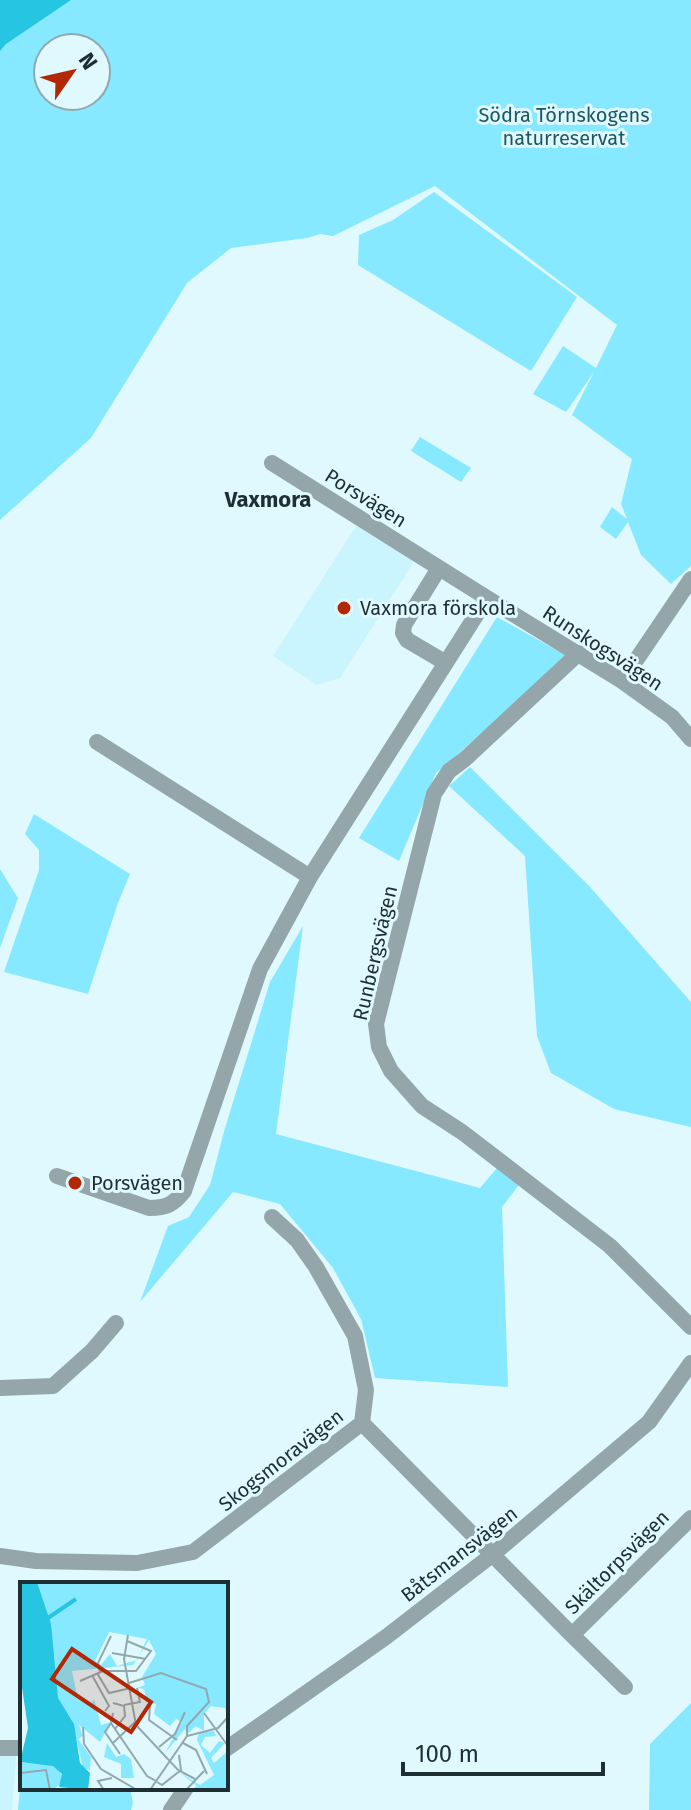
<svg xmlns="http://www.w3.org/2000/svg" width="691" height="1810" viewBox="0 0 691 1810" font-family="'Fira Sans',sans-serif">
<rect width="100%" height="100%" fill="#dff9ff"/>
<path fill="#caf5ff" d="M356,526l59,34 -75,118 -23,7 -44,-29z
M0,1753l16,2 -4,55h-12z"/>
<path fill="#87e9ff" fill-rule="evenodd" d="M0,0h691v566l-20,18 -30,-29 -13,-33 -12,17 -16,-12 12,-20 15,12 -6,-15 11,-45 -60,-44 22,-43 -28,40 -33,-18 30,-48 33,22 21,-43 -182,-139 -102,50 -13,-2 -13,4 -76,10 -44,35 -96,155 -91,82zM48,48h48v48h-48z
M434,192l143,105 -46,74 -173,-106 1,-30 34,-15z
M420,437l51,31 -10,14 -50,-31z
M497,617l72,40 -133,116 -37,88 -40,-23z
M470,767l120,120 101,115v125l-77,-18 -63,-36 -14,-37 -12,-180 -76,-70z
M34,814l96,60 -12,29 -30,91 -84,-22 35,-102v-20l-14,-16z
M0,869l18,29 -18,50z
M303,926l-27,208 204,54 17,-20 22,17 -17,22 6,180 -133,-9 -14,-59 -28,-51 -53,-64 -47,-12 -93,110 28,-76 21,-9 21,-32 15,-57 45,-146z
M691,1703v107h-42l1,-66z
M21,1776l1,12h108l3,15 -2,7h-113z"/>
<path fill="#26c5e1" d="M0,0h71l-65,44 -6,7z"/>
<g fill="none" stroke-linecap="round" stroke-linejoin="round">
<path stroke="#94a6aa" stroke-width="16" d="M272,463l215,135 135,83 50,36 19,22
M439,568l-35,57 -1,8 4,7 39,23
M579,653l-114,106 -16,12 -15,23 -58,230 3,23 12,24 31,35 40,26 148,114 81,81
M622,681l69,-102
M97,742l213,135
M57,1176l92,32c17,0 24,-3 35,-17l76,-222 50,-92 177,-279
M0,1388l53,-2 39,-35 24,-28
M362,1423l210,212 119,-117
M0,1556l36,5 101,2 56,-11 169,-129 4,-33 -11,-54 -39,-69 -19,-27 -25,-23
M572,1635l53,52
M0,1748h22
M226,1749l160,-112 106,-82 157,-133 42,-59
M171,1810l15,-22"/>
</g>
<g fill="#b32804" stroke="#dff9ff" stroke-width="3">
<circle cx="344" cy="608" r="8"/>
<circle cx="75" cy="1183" r="8"/>
</g>
<g text-anchor="middle" stroke-width="6" stroke-linejoin="round" paint-order="stroke">
<g font-size="20" fill="#1c5763" stroke="#dff9ff">
<text x="564" y="122">Södra Törnskogens<tspan x="564" dy="23">naturreservat</tspan></text>
</g>
<g font-size="20" fill="#1e2f33" stroke="#dff9ff">
<text transform="translate(366 498) rotate(32)" y="7">Porsvägen</text>
<text transform="translate(603 648) rotate(33)" y="7">Runskogsvägen</text>
<text transform="translate(375 953) rotate(-77)" y="7">Runbergsvägen</text>
<text transform="translate(281 1460) rotate(-38)" y="7">Skogsmoravägen</text>
<text transform="translate(459 1554) rotate(-38)" y="7">Båtsmansvägen</text>
<text transform="translate(617 1562) rotate(-45)" y="7">Skältorpsvägen</text>
</g>
<g font-size="20" fill="#1e2f33" stroke="#dff9ff" text-anchor="start">
<text x="360" y="615">Vaxmora förskola</text>
<text x="91" y="1190">Porsvägen</text>
</g>
<g font-size="22" font-weight="bold" fill="#1e2f33" stroke="#dff9ff">
<text x="268" y="507">Vaxmora</text>
</g>
</g>
<g transform="translate(20 1582)">
<rect width="208" height="208" fill="#dff9ff"/>
<path d="M14,0h194v133l-1,1 -2,-8 -14,-2 -7,8v17l-8,-5 -9,8 -2,-5 -20,24 17,-31 -6,-3 -6,7 -16,-12 2,-10 -9,-2 -3,-13 -7,-1 8,-3 -3,-8 14,-23 -7,-14 -16,25 -61,6 6,28 13,5 3,-5 7,26 10,-3 -11,20 -21,-17 4,11 -5,3 13,18 -1,13 -7,-2 -11,-48 -17,-21zM89,50l38,7 -10,21 -20,6 -7,-12 -9,11 -6,-4zM194,149l2,5 -11,1 -4,8 9,8 9,-12 6,2 -14,15 3,5 14,-12v39h-36l5,-4 -18,-14 21,13 14,-10 -17,-35 2,-7zM87,161l9,14 8,-3 7,5 3,19h-13v-14l-17,-7zM0,181l35,1 8,13 -3,7 -7,6h-33z" fill="#87e9ff" fill-rule="evenodd"/>
<path d="M0,0h17l14,42 7,74 16,26 6,39 10,10 -2,17 -29,-3 3,-13 -9,-8 -33,-4 8,-34 -8,-54z" fill="#26c5e1"/>
<path fill="none" stroke="#26c5e1" stroke-width="4" d="M28,36l28,-19"/>
<path fill="none" stroke="#92a8ad" stroke-width="2" d="M108,53l-4,24 12,66 42,45 17,9M92,71l34,6M80,90l-2,-9 13,-27M77,91l12,20 22,-5M72,93l17,31 -4,5M60,99l23,-10h33l15,-20 -24,-10M109,101l32,-10 45,16 3,13 -22,24v10M93,121l11,3 1,10 -10,13M104,123l16,-3 -3,-14M130,123l-1,15 28,20M93,131l-2,10 36,53 9,5M184,131l24,33M91,141l-6,9 15,22M63,145l1,17 17,25 36,21M93,161l22,-21M163,161l13,7 11,24M139,165l16,-13 10,-22M0,191l26,-3 4,20M137,200l5,3 19,-15 -2,-15M84,208l-6,-9 14,-3M130,208l37,-54 31,-8 10,-11M166,208l18,-19"/>
<path fill="#b32804" fill-opacity="0.15" stroke="#b32804" stroke-width="4" d="M52,67l79,53 -20,30 -79,-53z"/>
<rect width="208" height="208" fill="none" stroke="#1e2f33" stroke-width="4"/>
</g>
<g transform="translate(72 72) rotate(56)"><circle r="38" fill="#dff9ff" stroke="#92a8ad" stroke-width="2"/>
<path d="M0-6L14 30L0 20L-14 30Z" fill="#b32804"/>
<text y="-12" font-size="22" font-weight="bold" text-anchor="middle" fill="#1e2f33">N</text>
</g>
<path d="M403 1762v12h200v-12" fill="none" stroke="#1e2f33" stroke-width="4"/>
<text x="415" y="1762" font-size="24" fill="#1e2f33" stroke="#dff9ff" stroke-width="6" paint-order="stroke">100 m</text>
</svg>
